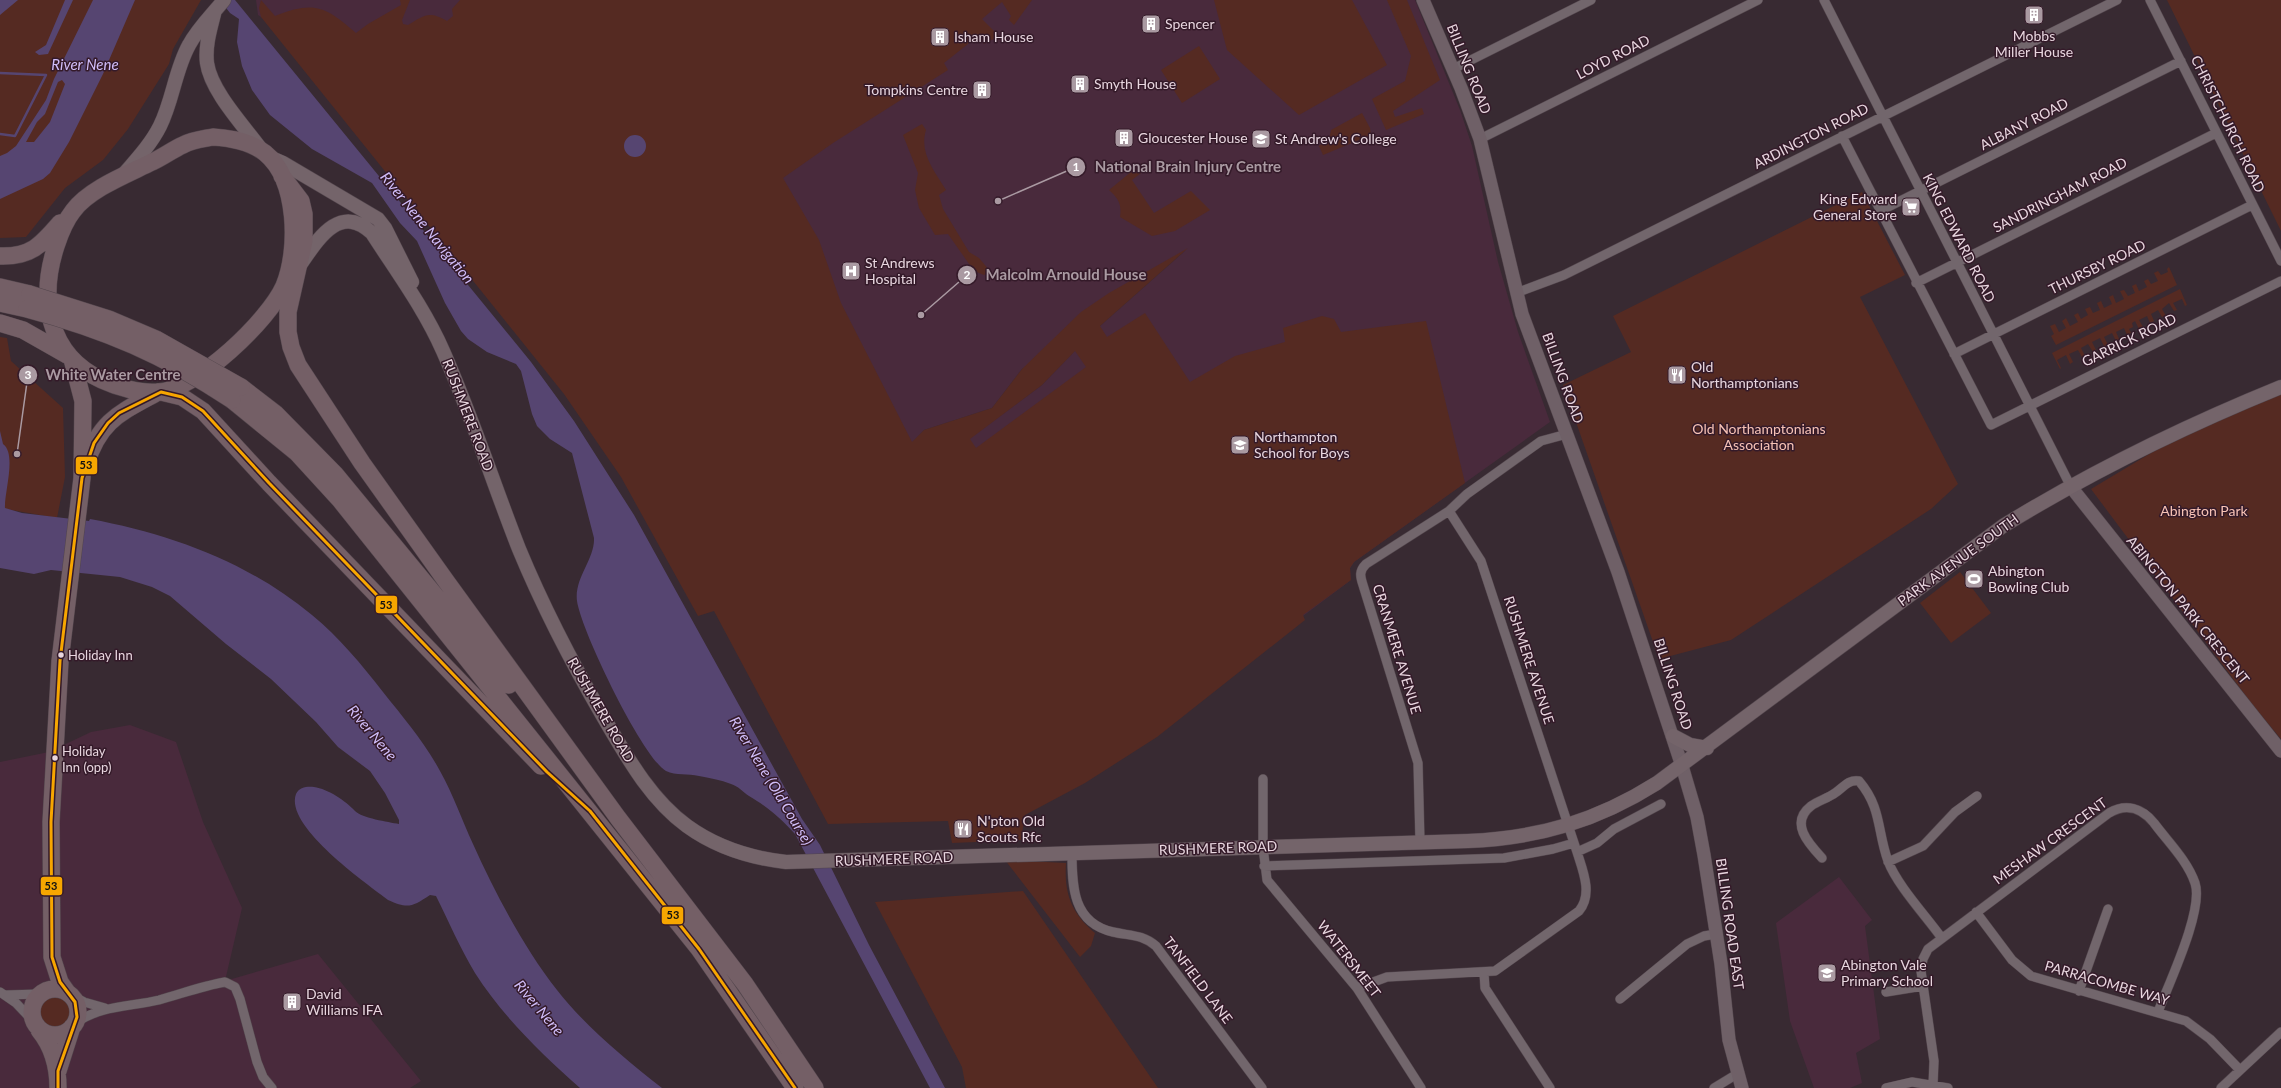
<svg xmlns="http://www.w3.org/2000/svg" width="2281" height="1088" viewBox="0 0 2281 1088" font-family="Lato,sans-serif">
<rect width="100%" height="100%" fill="#382a32"/>
<path fill="#492a3c" d="M256,0h1159l45,110 12,36 26,116 20,70 32,90 -196,140 -4,6 1,12 -48,36 -349,-166 88,-65 49,-51 95,-84 -164,119 -30,39 -68,22 -23,25 -565,-391 -78,-49z
M130,725l46,17 27,80 39,86 -17,73 93,-27 103,127 -11,7h-410v-326l49,-10 42,-20z
M1839,877l33,43 -7,6 15,113 -24,14 6,30 -12,5h-36l-24,-67 -14,-98z"/>
<path fill="#552a22" fill-rule="evenodd" d="M0,0h201l-28,49 -4,15 -41,65 -25,31 -38,28 -39,49 -26,1z
M261,0l14,16c40,-16 51,-9 81,17l12,-9 33,-19 -1,-5h10l-8,20 1,4 5,1c16,-9 20,-15 39,-4l6,-5 -1,-7 8,-9h572l-18,25 -5,-5 2,-4 -9,-14 -20,17 17,17 -15,8 -6,-8 -34,27 4,7 -115,73 -50,35 36,62 22,63 71,139 12,-12 68,-22 30,-39 59,-57 28,-19 79,-45 -88,78 7,11 38,-24 45,69 45,-26 50,-14 -2,-14 39,-12 12,3 7,13 85,-11 39,162 -111,79 -4,6 1,12 -48,35 2,5 -148,117 -72,46 -60,32 -4,25 -69,3 -4,-22 -120,3 -114,-213 -16,5 -77,-139 -57,-83 -303,-377 -2,-9zM1075,351l11,16 -110,81 -6,-9 72,-54z
M1214,0h138l35,65 -88,50 -72,-65z
M1387,0h20l33,80 -47,31 2,6 27,-9 2,6 -38,16 -14,-31 33,-18 6,-25z
M2167,0h114v231z
M1199,46l21,33 -38,24 -21,-33z
M1362,113l8,15 1,7 -48,20 -4,-9 10,-7 2,-9z
M922,124l4,6c-7,23 8,40 20,60l-7,5 4,14 26,43 10,6 11,13 -6,4 -10,-4 -26,-37 -13,1 -16,-27 -4,-18 3,-17 -15,-38z
M1142,163l3,7 -13,10 22,33 37,-22 19,19 -35,21 -23,5 -32,-19c2,-13 -2,-19 -11,-27z
M1862,192l43,83 -45,22 98,187 -27,25 -200,131 -72,19 -96,-274 68,-33 -18,-36z
M2169,267l8,18 -121,60 -5,-9 3,-2 -4,-8 5,-2 4,8 7,-4 -4,-7 4,-3 4,8 8,-4 -4,-7 4,-2 3,6 7,-4 -3,-6 5,-2 3,6 7,-3 -3,-7 4,-2 3,7 8,-4 -3,-7 4,-2 3,8 8,-4 -4,-8 4,-1 4,6 7,-3 -3,-7 4,-2 3,7 8,-4 -3,-6 4,-2 3,5 7,-3 -4,-8 4,-2 3,4 7,-3 -1,-3z
M2180,289l7,16 -2,1 -3,-7 -9,4 4,7 -3,1 -5,-8 -7,6 4,7 -4,1 -4,-7 -7,4 3,7 -4,2 -3,-7 -8,4 4,7 -4,2 -4,-8 -3,2 1,4 -4,2 2,4 -4,2 -3,-7 -8,4 3,7 -3,2 -4,-8 -8,4 4,8 -4,1 -4,-8 -8,4 4,8 -3,2 -5,-8 -7,4 4,8 -3,1 -4,-7 -9,4 4,8 -3,2 -4,-9 -9,5 4,8 -1,1 -8,-16z
M0,337l7,1 4,23 52,47 2,69 -8,41 -57,-10z
M2281,393v346l-29,-35 -161,-215 90,-54z
M1960,572l31,41 -40,30 -31,-40z
M1005,860l61,3c-2,30 5,50 29,70l-4,13 -11,11z
M1023,891l135,197h-192l-4,-21 -87,-165z
M37 1012a18 18 0 1 1 36 0a18 18 0 1 1-36 0Z"/>
<path fill="#564571" fill-rule="evenodd" d="M0,0h18l-18,15z
M65,0h8l-25,54 -9,1 -4,-3 11,-7z
M93,0h42l-32,74 -34,68 -19,31 -7,6 -43,20v-43l7,-3 9,-7 30,-46 8,-21zM62,80l3,4 -15,38 -16,20h-8l11,-20 8,-8 13,-32z
M220,0h15l296,362 43,59 60,94 168,304 18,26 49,100 76,143h-15l-135,-254c-16,-17 -26,-26 -46,-38 -6,-4 -11,-10 -18,-12 -10,-4 -22,-6 -32,-8 -11,-3 -23,0 -33,-5 -24,-14 -85,-141 -89,-170 -3,-23 18,-42 17,-63l-22,-85 -22,-14 -13,-13 -5,-12 -11,-43 -5,-7 -29,-12 -19,-13 -7,-8 -16,-28 -28,-62 -17,-18 -28,-40 -60,-34 -42,-34 -18,-25 -10,-24 -5,-24 2,-23 -9,-6z
M624 146a11 11 0 1 1 22 0a11 11 0 1 1-22 0Z
M0,431l3,13c14,10 1,49 2,64l17,5 67,8 1,-2c81,15 158,43 222,96 27,22 50,50 71,77 20,25 42,51 57,79 13,23 22,49 33,73 22,49 51,104 84,146 29,37 68,69 105,98h-82c-38,-34 -77,-71 -105,-115 -15,-25 -26,-51 -39,-77l-6,-1c-18,12 -22,14 -42,5 -22,-17 -104,-74 -92,-106 3,-7 12,-8 18,-7 14,2 32,14 41,24 7,7 33,11 44,13v-4l-14,-27 -15,-22 -32,-24 -22,-25 -45,-43 -45,-35 -56,-48 -18,-9 -32,-10 -69,-7 -17,4 -34,-6z"/>
<g fill="none" stroke-linecap="round" stroke-linejoin="round">
<path stroke="#564571" stroke-width="2.5" d="M0,73l46,2 -31,61 -15,-2"/>
<defs>
<path id="street" d="M1824,0l247,487
M2150,0l131,261
M1453,69l138,-69
M1842,136l149,289 290,-144
M1480,139l278,-139
M1880,211l301,-150
M1916,283l300,-150
M1516,293l48,-18 553,-275
M1954,354l298,-149
M1263,779v68l4,33 90,108 64,100
M1420,842l-2,-79 -55,-178c-3,-9 -4,-14 3,-21l83,-53 18,-17 74,-53 26,-7
M1577,852l20,-9 17,-14 47,-25
M1072,853c0,34 1,70 41,79 17,4 29,2 43,14l106,142
M1822,858c-13,-14 -33,-35 -11,-52 7,-5 17,-8 24,-13 8,-5 13,-14 24,-12 23,27 18,50 29,80 9,24 38,55 53,76
M1888,862l35,-16 32,-34 22,-16
M1264,866l240,-8 49,-9 21,-6
M1976,912l36,48 19,16 155,45 24,18 30,31
M1484,973l1,15 65,100
M1357,988l30,-11 108,-6 84,-60c14,-17 4,-40 -2,-59l-96,-291 -32,-50
M2079,991l29,-82
M0,992l16,11 17,18
M1886,992l37,-6
M6,995l33,-1
M71,995l13,7 21,6
M1620,999l67,-55 17,-8 12,-2
M74,1024c26,-19 56,-17 85,-24 22,-6 43,-14 66,-18l10,5 5,12 17,63 6,15 9,11
M1933,1085l1,-24 -13,-90 2,-12 5,-10 181,-136c17,-10 33,-5 45,10 14,19 33,37 41,60 9,27 -26,100 -37,129
M1714,1088l23,-14
M1886,1088l26,-6 36,6
M2221,1088l60,-56"/>
<path id="secondary" d="M1423,0l38,88 19,51 42,175 96,258 64,194 15,51 7,38 17,109 8,76 13,48
M2071,487l210,264"/>
<path id="primary" d="M214,14c-4,16 -9,32 -7,49 4,29 39,65 56,89
M267,156l16,7 95,56 7,9 27,54
M124,174c13,-15 27,-30 36,-48 13,-26 15,-56 29,-81 9,-17 23,-30 35,-45
M300,265c17,-24 39,-63 72,-32 25,39 52,75 71,118 29,65 50,132 76,198 24,58 53,114 85,169 23,39 46,81 83,108 29,21 64,32 99,36l682,-21c71,-3 129,-20 189,-58l346,-257c88,-54 182,-100 278,-139
M1673,736l17,9 17,3"/>
<path id="highway" d="M213,137c17,1 38,5 52,16 33,27 34,97 19,133 -15,34 -87,103 -125,106 -18,2 -42,-5 -57,-12 -55,-25 -63,-82 -46,-134 4,-12 9,-25 17,-35 16,-22 55,-37 79,-49 11,-5 20,-12 31,-17 9,-5 20,-6 30,-8z
M282,176l19,25 3,13v27l-16,71v20l3,15 7,18 64,98 84,118 172,237 127,166 70,104
M0,256c31,1 41,-11 60,-33
M0,287l30,7
M0,303l27,6
M0,323l23,7 44,25
M241,387l35,27 59,60 174,211
M161,392l21,5 21,14 66,72 272,283
M232,400l65,53 43,47 359,449 96,139
M86,464c14,-44 34,-51 72,-72
M32 1012a23 23 0 1 1 46 0a23 23 0 1 1-46 0Z
M67,992l-7,-10 -8,-25 -1,-135 9,-161 22,-183 1,-77 -11,-42
M39,1030c14,17 19,36 19,58
M58,1071l14,-44"/>
</defs>
<use href="#street" stroke="#53464d" stroke-width="10"/>
<use href="#secondary" stroke="#53464d" stroke-width="14"/>
<use href="#primary" stroke="#53464d" stroke-width="15"/>
<use href="#highway" stroke="#53464d" stroke-width="18"/>
<use href="#street" stroke="#72666c" stroke-width="9"/>
<use href="#secondary" stroke="#6f6067" stroke-width="13"/>
<use href="#primary" stroke="#74646a" stroke-width="14"/>
<use href="#highway" stroke="#745f66" stroke-width="17"/>
<defs>
<path id="highway-bridge" d="M30,294l79,25 47,20 85,48
M27,309c79,21 137,46 205,91"/>
</defs>
<use href="#highway-bridge" stroke="#53464d" stroke-width="18" stroke-linecap="butt"/>
<use href="#highway-bridge" stroke="#745f66" stroke-width="17"/>
<defs>
<path id="bus-1" d="M58,1088v-17l19,-54 -2,-15 -15,-20 -8,-25 -1,-135 9,-161 22,-183 12,-35 14,-20 11,-10 42,-21 21,5 21,14 66,72 278,289 43,39 109,138 96,139"/>
</defs>
<use href="#bus-1" stroke="#341a29" stroke-width="6"/>
<use href="#bus-1" stroke="#f7a600" stroke-width="3"/>
</g>
<defs>
<symbol id="building-square" viewBox="-11 -11 22 22"><rect x="-9" y="-9" width="18" height="18" rx="4" fill="#aa9aa2" stroke="#341a29"/><path d="M-4-6H4V6H1V3H-1V6H-4ZM-2.5-4.3h1.7v1.8h-1.7ZM.8-4.3h1.7v1.8H.8ZM-2.5-1h1.7V.8h-1.7ZM.8-1h1.7V.8H.8Z" fill="#fff"/></symbol>
<symbol id="school-square" viewBox="-11 -11 22 22"><rect x="-9" y="-9" width="18" height="18" rx="4" fill="#aa9aa2" stroke="#341a29"/><path d="M0-5L7-2L0 1L-7-2ZM-4 1L0 2.5L4 1V4Q0 6-4 4Z" fill="#fff"/></symbol>
<symbol id="supermarket-square" viewBox="-11 -11 22 22"><rect x="-9" y="-9" width="18" height="18" rx="4" fill="#aa9aa2" stroke="#341a29"/><path d="M-6-5.5h2.5l.6 2H6L4.5 2H-2.5L-4.4-4H-6ZM-1.5 3.2a1.3 1.3 0 1 0 .1 0ZM3 3.2a1.3 1.3 0 1 0 .1 0Z" fill="#fff"/></symbol>
<symbol id="hospital-square" viewBox="-11 -11 22 22"><rect x="-9" y="-9" width="18" height="18" rx="4" fill="#aa9aa2" stroke="#341a29"/><path d="M-5-5h3v3.5h4V-5h3V5h-3V1.5h-4V5h-3Z" fill="#fff"/></symbol>
<symbol id="restaurant-square" viewBox="-11 -11 22 22"><rect x="-9" y="-9" width="18" height="18" rx="4" fill="#aa9aa2" stroke="#341a29"/><path d="M-5-6h1v4h1v-4h1v4h1v-4h1v5L-1.5 .5V6h-2V.5L-5-1ZM5-6V6H3V1.5H1.5Q1.5-4 5-6Z" fill="#fff"/></symbol>
<symbol id="stadium-square" viewBox="-11 -11 22 22"><rect x="-9" y="-9" width="18" height="18" rx="4" fill="#aa9aa2" stroke="#341a29"/><path d="M0-5a6.5 5 0 1 0 0 10a6.5 5 0 1 0 0-10ZM-3.5-1.8h7v3.6h-7Z" fill="#fff"/></symbol>
</defs>
<g fill-rule="evenodd">
<use href="#building-square" x="2023" y="4" width="22" height="22"/>
<use href="#building-square" x="1140" y="13" width="22" height="22"/>
<use href="#building-square" x="929" y="26" width="22" height="22"/>
<use href="#building-square" x="1069" y="73" width="22" height="22"/>
<use href="#building-square" x="971" y="79" width="22" height="22"/>
<use href="#building-square" x="1113" y="127" width="22" height="22"/>
<use href="#school-square" x="1250" y="128" width="22" height="22"/>
<use href="#supermarket-square" x="1900" y="196" width="22" height="22"/>
<use href="#hospital-square" x="840" y="260" width="22" height="22"/>
<use href="#restaurant-square" x="1666" y="364" width="22" height="22"/>
<use href="#school-square" x="1229" y="434" width="22" height="22"/>
<use href="#stadium-square" x="1963" y="568" width="22" height="22"/>
<use href="#restaurant-square" x="952" y="818" width="22" height="22"/>
<use href="#school-square" x="1816" y="962" width="22" height="22"/>
<use href="#building-square" x="281" y="991" width="22" height="22"/>
</g>
<g fill="#e8d6df" stroke="#341a29" stroke-width="1.5">
<circle cx="61" cy="655" r="3.5"/>
<circle cx="55" cy="758" r="3.5"/>
</g>
<g text-anchor="middle" stroke-width="3" stroke-linejoin="round" paint-order="stroke">
<g font-size="13" fill="#e8d6df" stroke="#341a29" text-anchor="start">
<text x="68" y="660">Holiday Inn</text>
<text x="62" y="756">Holiday<tspan x="62" dy="16">Inn (opp)</tspan></text>
</g>
<g font-size="14" fill="#e8d6df" stroke="#341a29" text-anchor="start">
<text x="1165" y="29">Spencer</text>
<text x="2034" y="41" text-anchor="middle">Mobbs<tspan x="2034" dy="16">Miller House</tspan></text>
<text x="954" y="42">Isham House</text>
<text x="1094" y="89">Smyth House</text>
<text x="968" y="95" text-anchor="end">Tompkins Centre</text>
<text x="1138" y="143">Gloucester House</text>
<text x="1275" y="144">St Andrew's College</text>
<text x="1897" y="204" text-anchor="end">King Edward<tspan x="1897" dy="16">General Store</tspan></text>
<text x="865" y="268">St Andrews<tspan x="865" dy="16">Hospital</tspan></text>
<text x="1691" y="372">Old<tspan x="1691" dy="16">Northamptonians</tspan></text>
<text x="1254" y="442">Northampton<tspan x="1254" dy="16">School for Boys</tspan></text>
<text x="1988" y="576">Abington<tspan x="1988" dy="16">Bowling Club</tspan></text>
<text x="977" y="826">N'pton Old<tspan x="977" dy="16">Scouts Rfc</tspan></text>
<text x="1841" y="970">Abington Vale<tspan x="1841" dy="16">Primary School</tspan></text>
<text x="306" y="999">David<tspan x="306" dy="16">Williams IFA</tspan></text>
</g>
<g font-size="14" fill="#e8d6df" stroke="#341a29">
<text transform="translate(1613 57) rotate(-27)" y="5">LOYD ROAD</text>
<text transform="translate(1469 69) rotate(68)" y="5">BILLING ROAD</text>
<text transform="translate(2024 124) rotate(-27)" y="5">ALBANY ROAD</text>
<text transform="translate(2228 124) rotate(64)" y="5">CHRISTCHURCH ROAD</text>
<text transform="translate(1811 136) rotate(-27)" y="5">ARDINGTON ROAD</text>
<text transform="translate(2060 195) rotate(-27)" y="5">SANDRINGHAM ROAD</text>
<text transform="translate(1959 238) rotate(63)" y="5">KING EDWARD ROAD</text>
<text transform="translate(2097 267) rotate(-26)" y="5">THURSBY ROAD</text>
<text transform="translate(2129 340) rotate(-26)" y="5">GARRICK ROAD</text>
<text transform="translate(1563 378) rotate(70)" y="5">BILLING ROAD</text>
<text transform="translate(468 415) rotate(69)" y="5">RUSHMERE ROAD</text>
<text transform="translate(1958 560) rotate(-36)" y="5">PARK AVENUE SOUTH</text>
<text transform="translate(2188 610) rotate(51)" y="5">ABINGTON PARK CRESCENT</text>
<text transform="translate(1397 649) rotate(73)" y="5">CRANMERE AVENUE</text>
<text transform="translate(1529 660) rotate(72)" y="5">RUSHMERE AVENUE</text>
<text transform="translate(1673 684) rotate(72)" y="5">BILLING ROAD</text>
<text transform="translate(601 710) rotate(60)" y="5">RUSHMERE ROAD</text>
<text transform="translate(2050 841) rotate(-36)" y="5">MESHAW CRESCENT</text>
<text transform="translate(1218 848) rotate(-2)" y="5">RUSHMERE ROAD</text>
<text transform="translate(894 859) rotate(-2)" y="5">RUSHMERE ROAD</text>
<text transform="translate(1730 924) rotate(82)" y="5">BILLING ROAD EAST</text>
<text transform="translate(1349 959) rotate(52)" y="5">WATERSMEET</text>
<text transform="translate(1198 980) rotate(53)" y="5">TANFIELD LANE</text>
<text transform="translate(2107 983) rotate(16)" y="5">PARRACOMBE WAY</text>
</g>
<g font-size="14" fill="#f8c3b6" stroke="#341a29">
<text x="1759" y="434">Old Northamptonians<tspan x="1759" dy="16">Association</tspan></text>
<text x="2204" y="516">Abington Park</text>
</g>
<g font-size="15" font-style="italic" fill="#d0bdf9" stroke="#341a29">
<text x="85" y="70">River Nene</text>
<text transform="translate(427 228) rotate(51)" y="5">River Nene Navigation</text>
<text transform="translate(372 733) rotate(50)" y="5">River Nene</text>
<text transform="translate(771 781) rotate(59)" y="5">River Nene (Old Course)</text>
<text transform="translate(539 1008) rotate(50)" y="5">River Nene</text>
</g>
</g>
<path fill="none" stroke="#aa9aa2" stroke-width="1.5" d="M998 201L1076 167M921 315L967 275M17 454L28 375"/>
<g fill="#aa9aa2" stroke="#341a29" stroke-width="1.5">
<circle cx="998" cy="201" r="4"/>
<circle cx="921" cy="315" r="4"/>
<circle cx="17" cy="454" r="4"/>
<circle cx="1076" cy="167" r="10"/>
<circle cx="967" cy="275" r="10"/>
<circle cx="28" cy="375" r="10"/>
</g>
<g font-size="12" text-anchor="middle" font-weight="bold" fill="#fff">
<text x="1076" y="171">1</text>
<text x="967" y="279">2</text>
<text x="28" y="379">3</text>
</g>
<g font-size="15" text-anchor="middle" font-weight="bold" fill="#aa9aa2" stroke="#341a29" stroke-width="3" stroke-linejoin="round" paint-order="stroke">
<text x="1188" y="172">National Brain Injury Centre</text>
<text x="1066" y="280">Malcolm Arnould House</text>
<text x="113" y="380">White Water Centre</text>
</g>
<g stroke="#341a29" stroke-width="1.5">
<rect x="75" y="456" width="23" height="19" rx="4" fill="#f7a600"/>
<rect x="375" y="595" width="23" height="19" rx="4" fill="#f7a600"/>
<rect x="40" y="876" width="23" height="20" rx="4" fill="#f7a600"/>
<rect x="661" y="906" width="23" height="19" rx="4" fill="#f7a600"/>
</g>
<g font-size="11" text-anchor="middle" font-weight="bold" fill="#111">
<text x="86" y="469">53</text>
<text x="386" y="609">53</text>
<text x="51" y="890">53</text>
<text x="673" y="919">53</text>
</g>
</svg>
